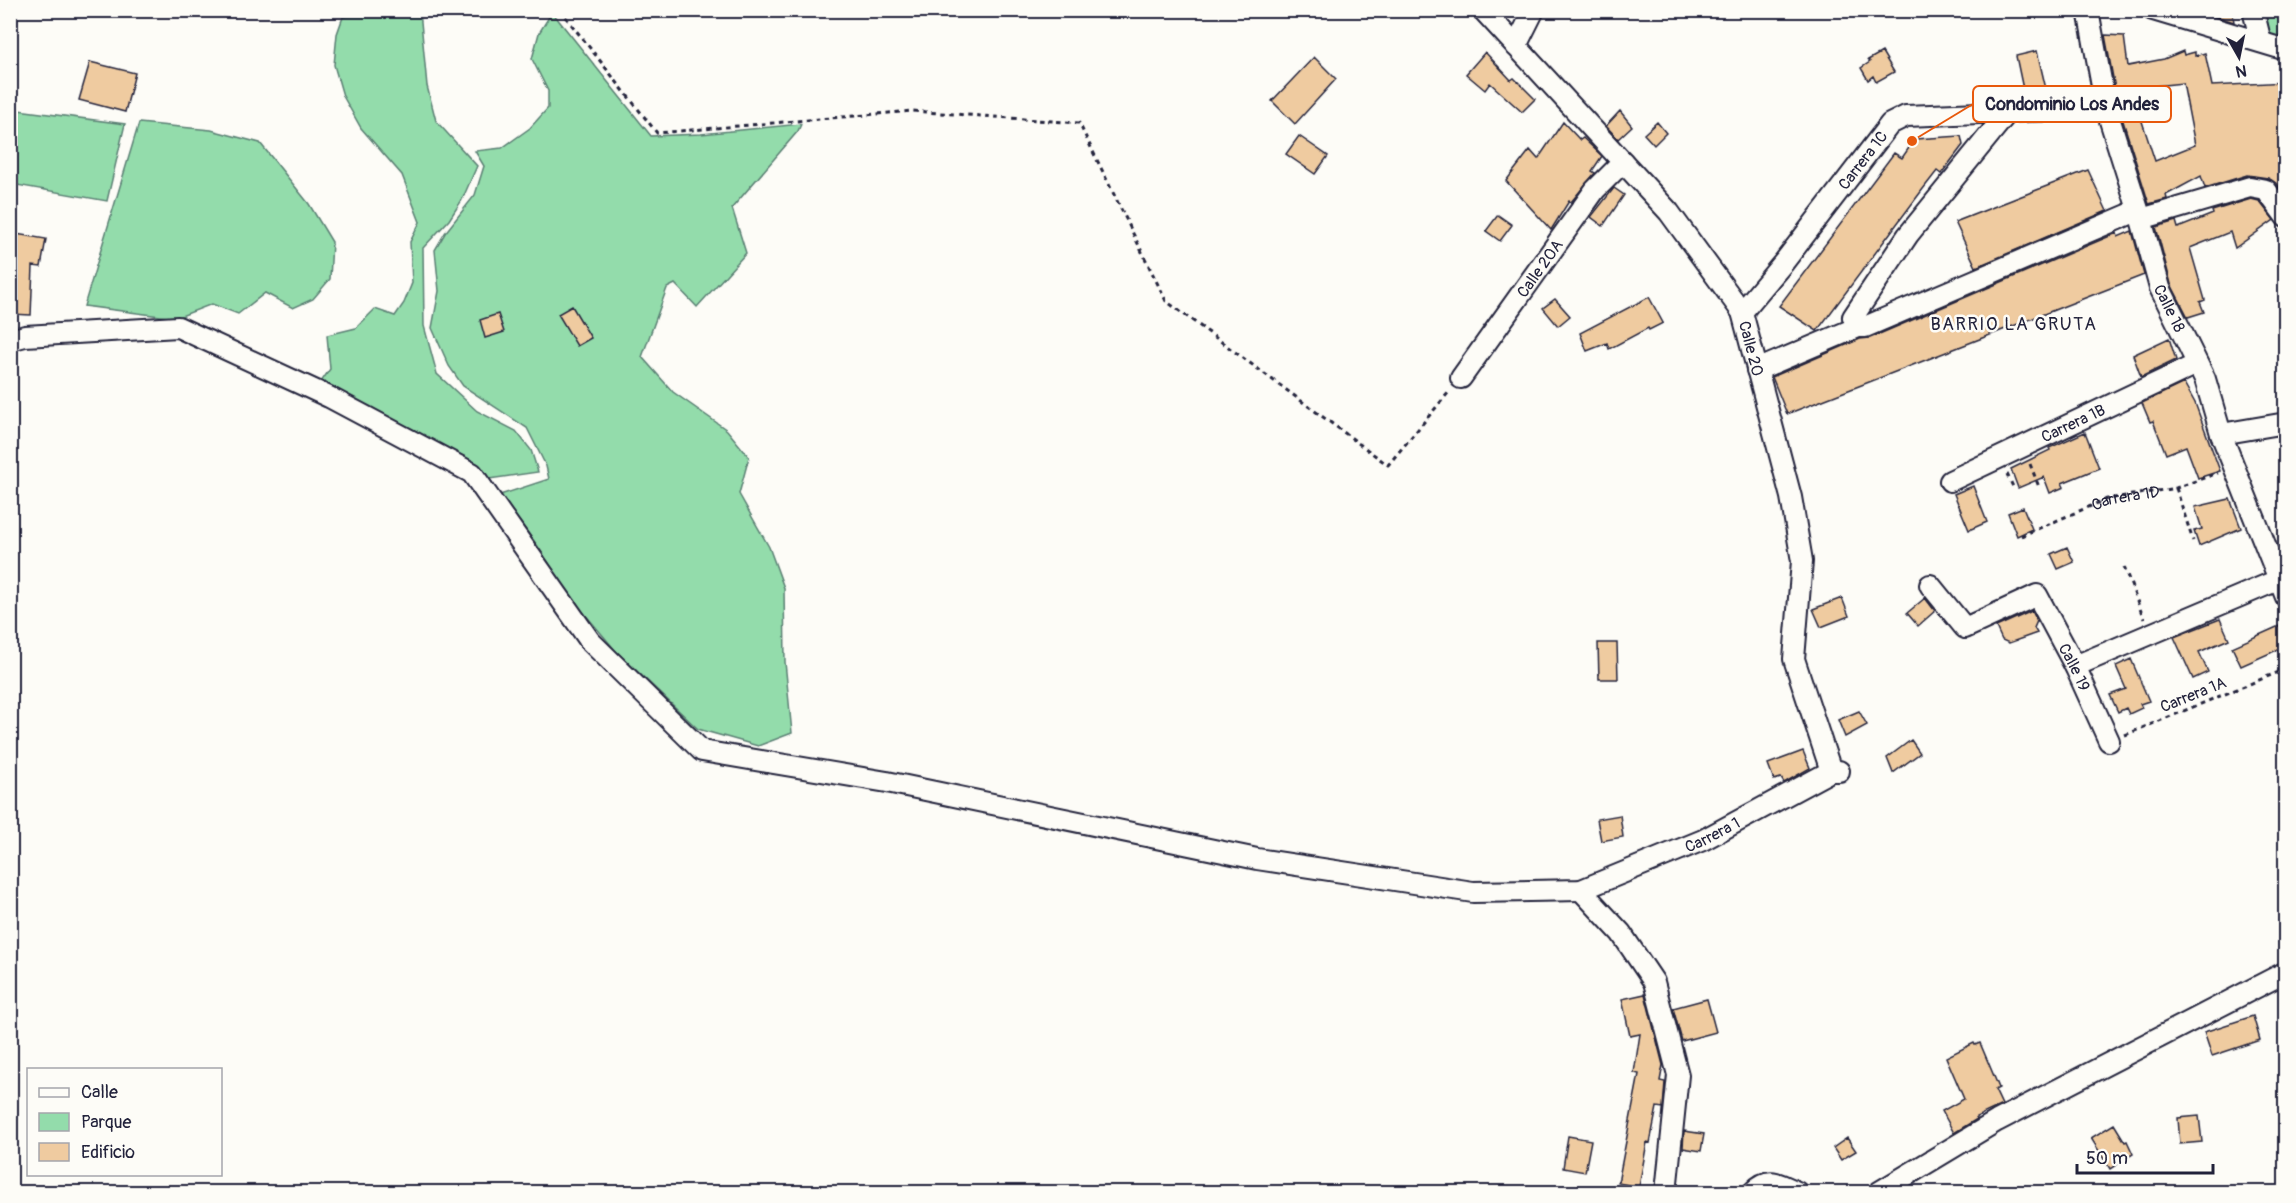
<svg xmlns="http://www.w3.org/2000/svg" width="2296" height="1203" viewBox="0 0 2296 1203" font-family="Pangolin,sans-serif">
<rect width="100%" height="100%" fill="#fdfcf7"/>
<filter id="ink" filterUnits="userSpaceOnUse"><feTurbulence type="fractalNoise" baseFrequency=".0167" numOctaves="2"/><feDisplacementMap in="SourceGraphic" scale="12" xChannelSelector="R" yChannelSelector="G"/><feConvolveMatrix kernelMatrix="1 2 1 2 8 2 1 2 1" color-interpolation-filters="sRGB"/></filter>
<g filter="url(#ink)">
<path fill="#93dcab" stroke="#5a7f73" stroke-width="1.5" d="M377,11h43l7,75 9,35 41,45 -15,34 -13,20 -26,28 1,78 13,48 40,37 39,20 15,19 7,22 -49,7 -49,-32 -119,-65 9,-13 -3,-34 29,-7 19,-19 20,7 9,-13 8,-20 -2,-41 10,-20 -18,-47 -41,-47 -18,-32 -9,-31 3,-31 6,-17z
M2265,11h20v30l-13,3z
M552,12l99,124 50,-2 100,-10 -3,7 -66,77 14,45 -49,54 -22,-23 -8,4 -25,69 31,35 54,38 22,27 -10,37 30,53 15,41 1,74 7,71 -34,13 -60,-17 -82,-78 -43,-51 -36,-55 -37,-50 49,-16 -3,-13 -19,-38 -64,-42 -14,-20 -17,-38 7,-37 -4,-41 10,-17 30,-38 9,-29 -9,-15 27,-3 28,-20 18,-20v-17l-16,-32 7,-26z
M18,110l107,14 -18,77 -96,-17z
M139,123l72,7 49,13 49,61 23,38 -2,37 -17,20 -20,9 -28,-15 -27,21 -26,-10 -36,14 -92,-12z"/>
<path fill="#efcba0" stroke="#22223b" stroke-width="1.5" fill-rule="evenodd" d="M2196,10h36l2,12z
M2105,35l19,1 4,30 36,-7 19,-8 1,4 11,-3v4l10,-3 7,33 74,-4v114l-10,-13 -8,-5 -21,-3 -42,13 -4,-12 -35,19 1,4 -18,5 -31,-99zM2183,83l12,62 -40,16 -20,-61 21,-5 -2,-9z
M2037,51l9,38 -22,5 -8,-38z
M1485,52l26,28 3,-2 21,21 -13,13 -32,-29 -5,7 -19,-16z
M1882,52l12,20 -18,10 -3,-6 -5,4 -7,-12 9,-6 -2,-2z
M1314,57l22,22 -41,45 -23,-23z
M90,62l45,11 -10,39 -46,-12z
M1620,111l12,15 -14,13 -12,-13z
M1563,122l17,18 3,-2 19,18 -10,15 3,2 -24,29 -2,-1 -18,29 -45,-49 24,-31 8,9z
M1657,122l9,11 -12,12 -10,-11z
M1299,136l29,20 -13,18 -29,-20z
M1961,136l2,9 -22,29 -4,-3 -14,18 -106,142 -38,-25 115,-153 8,5 13,-19z
M2088,170l19,41 -131,56 -21,-45z
M1614,188l10,7 -21,31 -12,-9z
M2251,199l8,2 15,19 -39,28 -5,-16 -40,16 15,52 -5,2 4,10 -16,5 -17,-33 -15,-57 20,-6 2,7 35,-14 -1,-3z
M1498,215l14,10 -12,16 -14,-10z
M2132,231l12,44 -357,139 -15,-37 88,-38 10,-1 247,-105 1,4z
M10,233l36,6 -5,28 -8,-1 -2,49 -21,-1z
M1649,297l14,26 -14,7 -1,-2 -39,21 -2,-6 -20,8 -7,-18z
M1555,299l15,17 -12,10 -15,-18z
M572,306l19,32 -14,8 -19,-32z
M498,314l6,18 -19,6 -5,-18z
M2169,338l7,22 -35,17 -8,-22z
M2184,383l11,20 25,68 -22,7 -12,-32 -20,8 -13,-33 -3,1 -8,-19z
M2085,432l14,36 -37,15 2,4 -14,6 -6,-16 -26,11 -7,-19 39,-19 -1,-2z
M1973,486l14,36 -18,8 -15,-36z
M2230,499l11,29 -42,18 -5,-15 8,-2 -7,-22z
M2023,507l9,22 -15,7 -9,-23z
M2067,547l7,15 -16,7 -7,-15z
M1842,598l7,18 -28,11 -8,-18z
M1925,598l10,13 -17,15 -11,-13z
M2032,611l5,10 -3,7 3,5 -28,10 -7,-3 -6,-13z
M2220,619l9,20 -30,13 9,20 -15,7 -19,-42z
M2286,623v23l-45,20 -9,-19z
M1598,643h19l1,36h-19z
M2131,659l18,42 -9,3 2,4 -13,6 -3,-6 -8,4 -8,-17 16,-6 -10,-23z
M1859,711l8,14 -22,12 -7,-17z
M1911,740l9,13 -27,20 -6,-15z
M1803,751l7,17 -26,15 -3,-5 -7,2 -6,-16z
M1620,815l3,22 -22,4 -4,-22z
M1645,994l18,71 -3,16 5,1 -2,26 -6,-1 -7,36 -3,-1 -8,45 -21,-4 21,-109 -5,-1 6,-39 -10,2 -8,-37z
M1707,999l9,33 -34,9 -9,-33z
M2253,1016l7,24 -48,16 -8,-24z
M1974,1043l1,2 5,-2 19,45 -4,2 7,15 -26,12 1,2 -23,14 -12,-22 22,-12 -18,-42z
M2199,1116l3,26 -22,2 -2,-26z
M2114,1124l11,18 2,-1 6,13 -23,15 -19,-31z
M1684,1131l20,3 -3,17 -18,-3z
M1568,1136l23,4 -6,32 -22,-4z
M1847,1138l9,13 -15,9 -8,-12z"/>
<g fill="none" stroke-linecap="round" stroke-linejoin="round">
<defs>
<g id="minor">
<path id="s2" d="M1483,10l186,202 73,100 49,185 11,64 -8,98 37,112"/>
<path id="s3" d="M2088,10l18,98 35,111 19,69 45,91 16,55 65,163"/>
<path d="M2153,10l133,40"/>
<path d="M2253,10l8,32"/>
<path d="M1516,46l18,-36"/>
<path d="M2008,112l-100,123 -55,82 5,10h7l272,-116"/>
<path d="M2141,219l109,-32 16,3 20,27"/>
<path id="s4" d="M1742,312l42,-50 106,-138 16,-8 200,-8"/>
<path id="s5" d="M10,340l15,-4 153,-9 151,70 143,76 118,168 112,110 185,31 370,77 216,33 108,-2 122,-50 128,-69h8"/>
<path d="M1757,370l101,-43"/>
<path id="s6" d="M1461,378l134,-188 28,-28"/>
<path d="M2221,434l65,-11"/>
<path id="s7" d="M1950,481l247,-117"/>
<path id="s8" d="M1930,585l35,43 72,-33 38,71 34,75"/>
<path d="M2075,666l203,-86"/>
<path d="M1581,890l40,43 33,49 24,93 -12,117"/>
<path d="M1753,1192c16,-17 26,-8 44,0"/>
<path d="M1879,1192l118,-71 289,-149"/>
</g>
</defs>
<use href="#minor" stroke="#22223b" stroke-width="24"/>
<g stroke="#22223b" stroke-width="3" stroke-dasharray="4.5 4.5" stroke-linecap="butt">
<path d="M560,10l97,123 255,-22 167,12 87,178 222,164 61,-73"/>
<path d="M2030,464l9,23"/>
<path d="M2007,474l7,15"/>
<path d="M2176,488l17,53"/>
<path id="s1" d="M2021,536l86,-37 69,-11 42,-15"/>
<path d="M2124,567l20,52"/>
<path d="M2125,735l161,-66"/>
</g>
<use href="#minor" stroke="#fdfcf7" stroke-width="20"/>
</g>
</g>
<g text-anchor="middle" stroke-width="5" stroke-linejoin="round" paint-order="stroke">
<g font-size="16" fill="#22223b" stroke="#fdfcf7">
<text dy="6" stroke="none"><textPath href="#s4" startOffset="194">Carrera 1C</textPath></text>
<text dy="6" stroke="none"><textPath href="#s6" startOffset="135">Calle 20A</textPath></text>
<text dy="6" stroke="none"><textPath href="#s3" startOffset="310">Calle 18</textPath></text>
<text dy="6" stroke="none"><textPath href="#s2" startOffset="436">Calle 20</textPath></text>
<text dy="6" stroke="none"><textPath href="#s7" startOffset="136">Carrera 1B</textPath></text>
<text dy="6" stroke="none"><textPath href="#s1" startOffset="112">Carrera 1D</textPath></text>
<text dy="6" stroke="none"><textPath href="#s8" startOffset="216">Calle 19</textPath></text>
<text transform="translate(2193 694) rotate(-22)" y="6">Carrera 1A</text>
<text dy="6" stroke="none"><textPath href="#s5" startOffset="1894">Carrera 1</textPath></text>
</g>
<g font-size="18" letter-spacing="1.5" fill="#22223b" stroke="#fdfcf7">
<text x="2014" y="330">BARRIO LA GRUTA</text>
</g>
</g>
<path fill="none" stroke="#e8590c" stroke-width="2" d="M1912 141L1973 104"/>
<circle fill="#e8590c" stroke="#fdfcf7" stroke-width="2" cx="1912" cy="141" r="6"/>
<rect fill="#fdfcf7" stroke="#e8590c" stroke-width="2" x="1973" y="86" width="198" height="36" rx="6"/>
<g font-size="18" text-anchor="middle" font-weight="bold" fill="#22223b">
<text x="2072" y="110">Condominio Los Andes</text>
</g>
<rect width="2296" height="1203" fill="none" stroke="#fdfcf7" stroke-width="36"/>
<rect x="18" y="18" width="2260" height="1167" fill="none" stroke="#22223b" stroke-width="2" filter="url(#ink)"/>
<rect x="27" y="1068" width="195" height="108" fill="#fdfcf7" stroke="#a5a5ac" stroke-width="1.5"/>
<rect x="39" y="1088" width="30" height="9" fill="#fdfcf7" stroke="#a5a5ac" stroke-width="1.5"/>
<text x="81" y="1098" font-size="18" fill="#22223b">Calle</text>
<rect x="39" y="1113" width="30" height="18" fill="#93dcab" stroke="#a5a5ac" stroke-width="1.5"/>
<text x="81" y="1128" font-size="18" fill="#22223b">Parque</text>
<rect x="39" y="1143" width="30" height="18" fill="#efcba0" stroke="#a5a5ac" stroke-width="1.5"/>
<text x="81" y="1158" font-size="18" fill="#22223b">Edificio</text>
<g transform="translate(2239 57) rotate(171)" stroke="#fdfcf7" stroke-width="4.5" paint-order="stroke">
<path d="M0-4.5L10 22L0 15L-10 22Z" fill="#22223b"/>
<text y="-9" font-size="16" font-weight="bold" text-anchor="middle" fill="#22223b">N</text>
</g>
<path d="M2077 1164v9h136v-9" fill="none" stroke="#22223b" stroke-width="3"/>
<text x="2086" y="1164" font-size="18" fill="#22223b" stroke="#fdfcf7" stroke-width="4.5" paint-order="stroke">50 m</text>
</svg>
